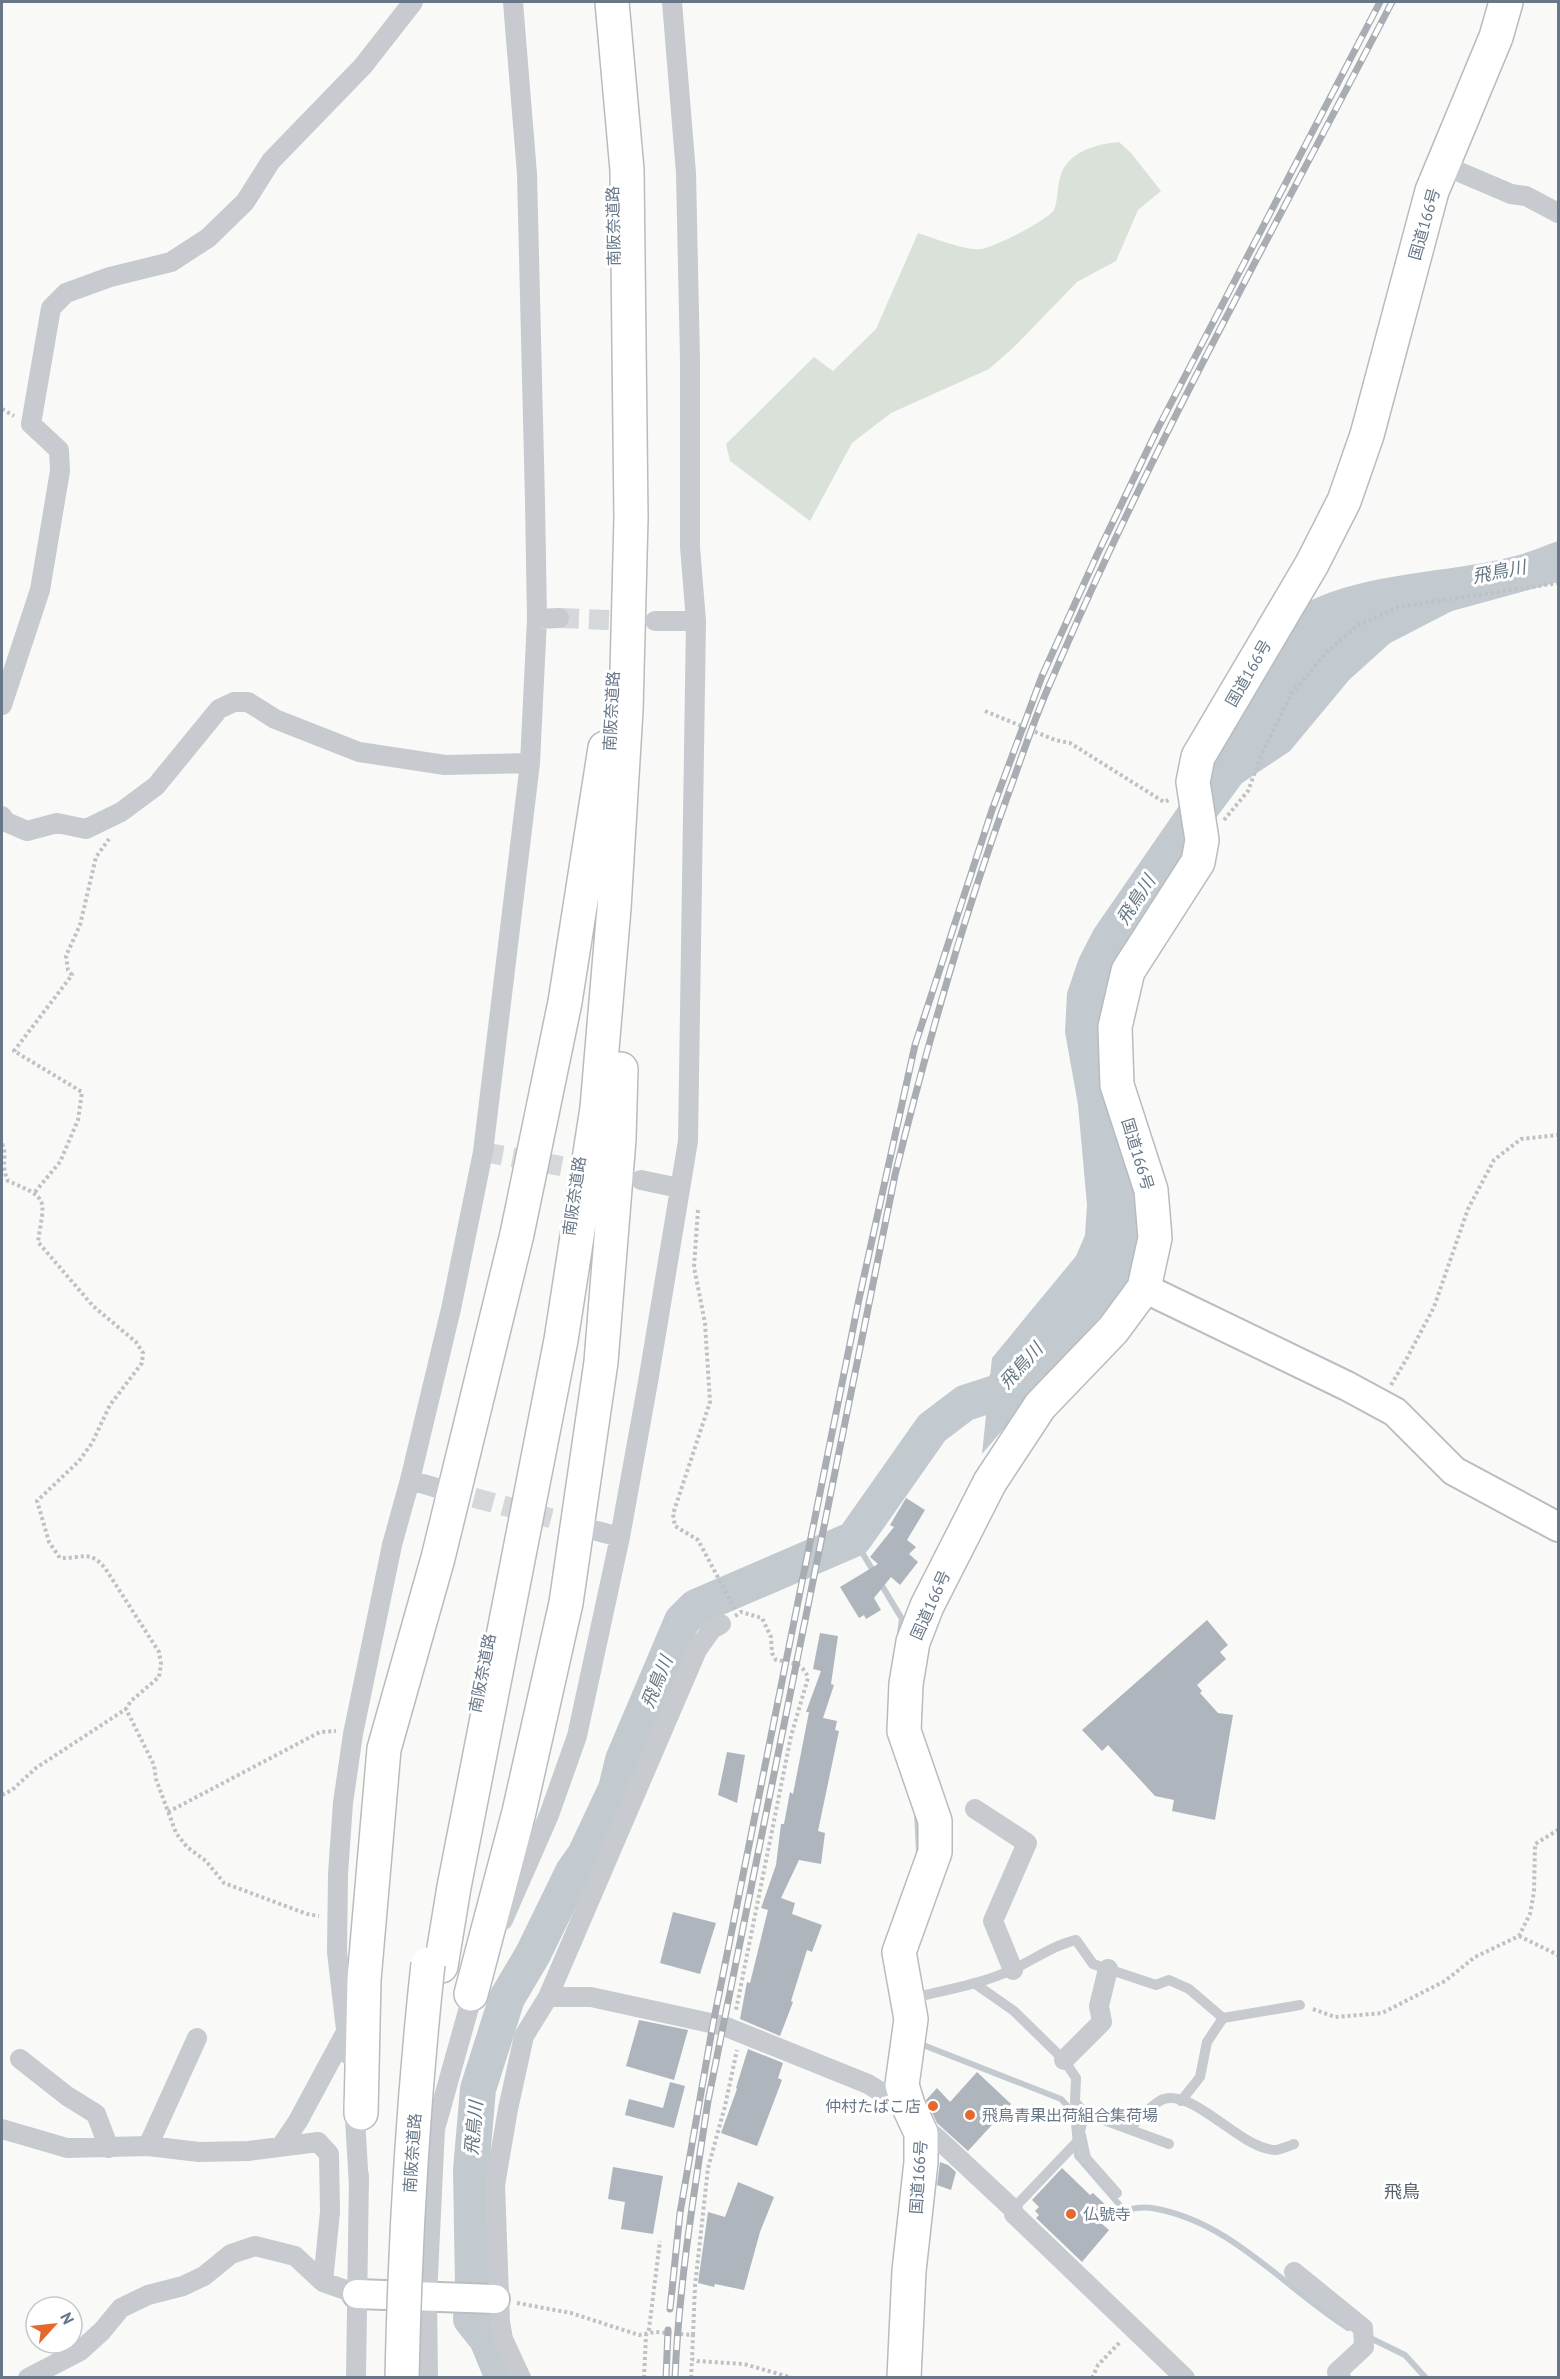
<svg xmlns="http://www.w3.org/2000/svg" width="1560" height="2379" viewBox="0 0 1560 2379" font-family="'PT Sans','Noto Sans JP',sans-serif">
<rect width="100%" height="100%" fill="#f9f9f7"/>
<path fill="#dae1d8" d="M1119,142l12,11 30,38 -23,19 -22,51 -39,21 -63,65 -25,22 -98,44 -39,30 -42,78 -80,-60 -4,-17 88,-87 19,14 43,-42 42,-96c15,5 48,18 63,16 12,-1 67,-29 73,-39 4,-9 3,-23 6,-32 6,-26 36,-34 59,-36z"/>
<path fill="#c2cad0" d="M1558,541v41l-106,29 -62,32 -41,37 -59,71 -48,32 -64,86 -61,102 25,241 -10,68 -150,174 10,-96 84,-102 9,-21 2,-30 -9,-100 -13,-73 2,-39 12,-35 15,-29 89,-129 36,-45 86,-152c65,-32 140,-29 210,-47 15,-4 29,-10 43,-15z"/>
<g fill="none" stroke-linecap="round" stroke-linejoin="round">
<path stroke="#c2cad0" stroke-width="6" d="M854,1539l48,80 -2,15
M917,1813l2,38
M918,2043l143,56 12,13 4,44 47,54c9,-1 19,-4 28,-2 79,13 131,79 196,120
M1366,2336l39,19 21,23"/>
<path stroke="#c2cad0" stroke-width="36" d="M503,2378l-16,-39 -16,-20 2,-34 -2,-115 7,-81 29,-91 26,-44 40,-82 12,-17 31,-66 7,-29 59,-139 14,-14 158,-68 78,-111 33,-25 34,-11 24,-28"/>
</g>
<path fill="#aeb5bc" d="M906,1498l19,12 -18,30 9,7 -7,7 9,8 -18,23 -9,-8 -17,21 7,12 -15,9 -2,-4 -5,3 -19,-31 38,-23 -8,-7 24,-30 -4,-2z
M1207,1620l21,25 -8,7 6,7 -29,26 5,6 -2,2 18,20 15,2 -18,105 -43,-9 2,-11 -19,-4 -47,-51 -6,6 -20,-21z
M820,1633l18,3 -7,48 3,1 -11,33 14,3 -2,9 4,1 -21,100 7,2 -4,31 -22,-4 -18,38 14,5 -3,11 30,11 -10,27 -5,-2 -16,51 2,1 -13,34 -40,-17 7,-37 3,1 18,-73 -7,-2 15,-43 5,-41h3l6,-32 3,2 16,-82h-3l15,-41 -8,-2z
M727,1752l18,3 -8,48 -19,-8z
M673,1912l43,11 -16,51 -40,-11z
M639,2020l49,10 -14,50 -48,-14z
M748,2049l35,14 -5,15 4,2 -25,66 -36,-13 16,-44 -1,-1z
M977,2072l34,32 -43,47 -31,-28 -11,-23 11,-12 13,14z
M670,2082l15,4 -11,42 -49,-13 4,-16 34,9z
M940,2162l8,3 8,7 -5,18 -14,-5z
M613,2167l50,9 -10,58 -32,-5 4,-27 -17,-3z
M1062,2168l28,27 3,-2 20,19 -11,12 7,6 -27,32 -46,-44 3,-3 -4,-4 4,-4 -7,-7z
M738,2182l36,15 -14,35 -16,58 -29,-6 -1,3 -16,-4 10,-71 17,5z"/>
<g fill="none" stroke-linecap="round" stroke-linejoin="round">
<path stroke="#d5d8db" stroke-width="20" stroke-dasharray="20 10" stroke-linecap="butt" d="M559,618l78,3
M483,1152l112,20
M445,1490l142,38"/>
<defs>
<path id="secondary" d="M1144,1288l203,98 48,26 59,59 104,56
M357,2294l138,5"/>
<path id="highway" d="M441,1966l13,-79 107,-547 36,-232 17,-200 12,-198 5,-192 -4,-348 -15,-168
M471,1994l48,-182 47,-209 35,-241 18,-223 2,-70
M361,2113l3,-133 20,-231 54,-191 79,-324 48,-232 40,-254
M904,2378l5,-107 12,-109v-29l-13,-28 -6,-20 9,-66 -12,-67 36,-100v-31l-31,-90 2,-47 7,-42 14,-36 63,-124 50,-76 73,-76 31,-42 11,-50 -4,-48 -34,-105 -2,-58 13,-56 70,-109 4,-22 -9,-58 5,-25 114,-193 32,-63 23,-66 65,-244 64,-154 10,-35"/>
</defs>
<use href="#secondary" stroke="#b9bec3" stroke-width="32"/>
<use href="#highway" stroke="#b8bbbf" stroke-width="36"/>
<path stroke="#bfc1c4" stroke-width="4" stroke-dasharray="3 3" stroke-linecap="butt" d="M2,409l12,7
M985,711l70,29 15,3 94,59 7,-3
M1224,820l24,-29 13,-35 30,-62 37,-43 30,-26 40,-18 160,-24
M2,1144c6,12 -2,21 6,37 43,18 36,18 30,61l55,64 43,36 7,11 -1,10 -32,42 -18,38 -13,18 -42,40 12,41 11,16c22,1 29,-9 45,10l54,84 2,12 -2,13 -28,24 -5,8 28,56 2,14 20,54 11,14 19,14 18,22 83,31 12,2
M35,1192l25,-30 18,-42 4,-28 -68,-41 58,-76 -4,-5 -2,-14 14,-31 16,-68 13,-18
M698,1210l-4,57 11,56 5,79 -37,112 2,12 23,14 38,71
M1391,1385l16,-27 27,-51 34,-98 26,-49 27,-21 37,-4
M735,1616l6,-4 21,6 9,19 1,16 4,7c13,2 28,3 32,18l-17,58 -55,274
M2,1795l10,-5 24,-22 90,-59
M168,1812l152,-80 16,-1
M1519,1936l39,19
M1313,2009l22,8 47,-4 63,-32 30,-24 44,-21 11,-22 4,-22 1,-48 23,-14
M517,2303l54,10 68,22 16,-3 38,3 -1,24 5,2 47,3 49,14
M693,2335l2,-49 13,-118 17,-62 12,-56
M644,2378l2,-43 3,-6 11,-88
M691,2378l1,-19
M1092,2378l6,-13 23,-24"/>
<path stroke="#c7cace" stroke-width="10" d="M974,1983l40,28 50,49 12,18 -1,24 10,11 -8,29 -64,67
M912,1998c34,-8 70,-14 102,-29 21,-10 40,-24 62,-29l17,24 63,21 13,-5 20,9 34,29 77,-13
M1181,2101l19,-24 7,-35 16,-24
M1085,2113l84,31
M1129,2129c7,-7 26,-28 35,-30 32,-9 79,52 112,51 6,-1 13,-4 18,-6
M1081,2135l5,23 31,35"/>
<path stroke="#c7cace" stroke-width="20" d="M1443,165l68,29 15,2 32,17
M537,619l22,-1
M655,621h41
M2,705l38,-115 20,-119 -1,-21 -28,-26 20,-116 15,-15 44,-16 61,-15 37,-24 37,-36 26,-41 92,-95 50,-64
M2,816l4,6 21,9 30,-8 29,6 35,-17 35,-26 63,-77 15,-7h14l27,17 84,33 86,13 85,-2
M641,1180l38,8
M410,1480l27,8
M597,1531l23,6
M975,1809l52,34 -34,78 20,49
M503,1920l46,-105 28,-79 43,-199 28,-155 40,-241 8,-520 -6,-74v-187l-4,-187 -14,-171
M548,1997h43l133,29 144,58 31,19 17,18 22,18 75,70 1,5 171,164
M349,2055l-12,-103 1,-78 5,-71 10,-69 39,-189 18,-65 41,-171 32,-157 47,-389 7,-144 -2,-118 -8,-327 -14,-172
M20,2059l47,37 29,18 13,34
M1064,2060l38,-38 -3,-16 9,-37
M354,2102l5,84
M2,2129l65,19 81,-2 51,6 49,-1 70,-9 11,12 1,58 -7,70 34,12
M148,2146l49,-108
M281,2146l17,-25 49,-91
M1294,2272l69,56 1,19 -27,25 4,6
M28,2378l52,-27 22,-20 19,-23 27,-13 35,-9 21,-10 27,-22 24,-8 40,10 28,26
M356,2378l3,-203
M428,2378l-1,-82 8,-167 40,-143
M521,2378l-18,-39 -3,-17 -5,-137 13,-76 16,-73 24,-39 149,-347 15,-21 9,-5"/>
<use href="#secondary" stroke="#fff" stroke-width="28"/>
<use href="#highway" stroke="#fff" stroke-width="33"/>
<defs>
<path id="rail" d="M670,2309l10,-96 33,-189 146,-725 56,-254 77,-235 50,-134 55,-121 60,-125 223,-428
M666,2378l2,-48
M675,2378c4,-94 19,-185 33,-277l187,-926c33,-134 70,-264 118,-394 12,-34 24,-69 39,-102 99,-232 224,-453 340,-677"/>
</defs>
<use href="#rail" stroke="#a7adb3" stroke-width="7"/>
<use href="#rail" stroke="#fff" stroke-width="4.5" stroke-dasharray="14" stroke-linecap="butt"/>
<defs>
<path id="highway-bridge" d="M402,2378c3,-139 11,-276 26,-414"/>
</defs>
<use href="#highway-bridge" stroke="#b8bbbf" stroke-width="36" stroke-linecap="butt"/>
<use href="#highway-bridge" stroke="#fff" stroke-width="33"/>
</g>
<g fill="#e5692c" stroke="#fff" stroke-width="2">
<circle cx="933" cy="2106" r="6"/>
<circle cx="970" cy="2115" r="6"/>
<circle cx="1071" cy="2214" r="6"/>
</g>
<g text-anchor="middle" stroke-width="6" stroke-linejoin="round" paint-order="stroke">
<g font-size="16" fill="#687788" stroke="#fff">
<text transform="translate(1424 224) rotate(-74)" y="6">国道166号</text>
<text transform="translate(613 226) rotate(-91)" y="6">南阪奈道路</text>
<text transform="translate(1248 673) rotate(-60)" y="6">国道166号</text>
<text transform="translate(611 711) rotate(-87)" y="6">南阪奈道路</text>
<text transform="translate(1138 1154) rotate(73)" y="6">国道166号</text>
<text transform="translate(574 1196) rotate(-82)" y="6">南阪奈道路</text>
<text transform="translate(930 1605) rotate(-66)" y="6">国道166号</text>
<text transform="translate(482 1673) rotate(-79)" y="6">南阪奈道路</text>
<text transform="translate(412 2153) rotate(-86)" y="6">南阪奈道路</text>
<text transform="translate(918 2177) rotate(-86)" y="6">国道166号</text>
</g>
<g font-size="16" fill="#687788" stroke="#fff" text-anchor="start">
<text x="921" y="2112" text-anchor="end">仲村たばこ店</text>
<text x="982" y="2121">飛鳥青果出荷組合集荷場</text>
<text x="1083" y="2220">仏號寺</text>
</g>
<g font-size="18" font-style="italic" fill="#647783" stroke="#fff">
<text transform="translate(1499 572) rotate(-11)" y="6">飛鳥川</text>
<text transform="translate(1136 900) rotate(-57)" y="6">飛鳥川</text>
<text transform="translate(1021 1366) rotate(-48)" y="6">飛鳥川</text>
<text transform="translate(657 1682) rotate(-68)" y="6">飛鳥川</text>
<text transform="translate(474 2128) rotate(-85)" y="6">飛鳥川</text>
</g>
<g font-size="18" fill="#56616d" stroke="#fff">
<text x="1402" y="2198">飛鳥</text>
</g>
</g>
<rect width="1560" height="2379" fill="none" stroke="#687788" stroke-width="6"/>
<g transform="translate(54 2325) rotate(63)"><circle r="28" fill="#ffffff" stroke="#c3c9cf" stroke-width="1.5"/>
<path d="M0-4.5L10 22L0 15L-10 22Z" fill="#e5692c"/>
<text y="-9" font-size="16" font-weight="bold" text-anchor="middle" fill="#687788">N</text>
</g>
</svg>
